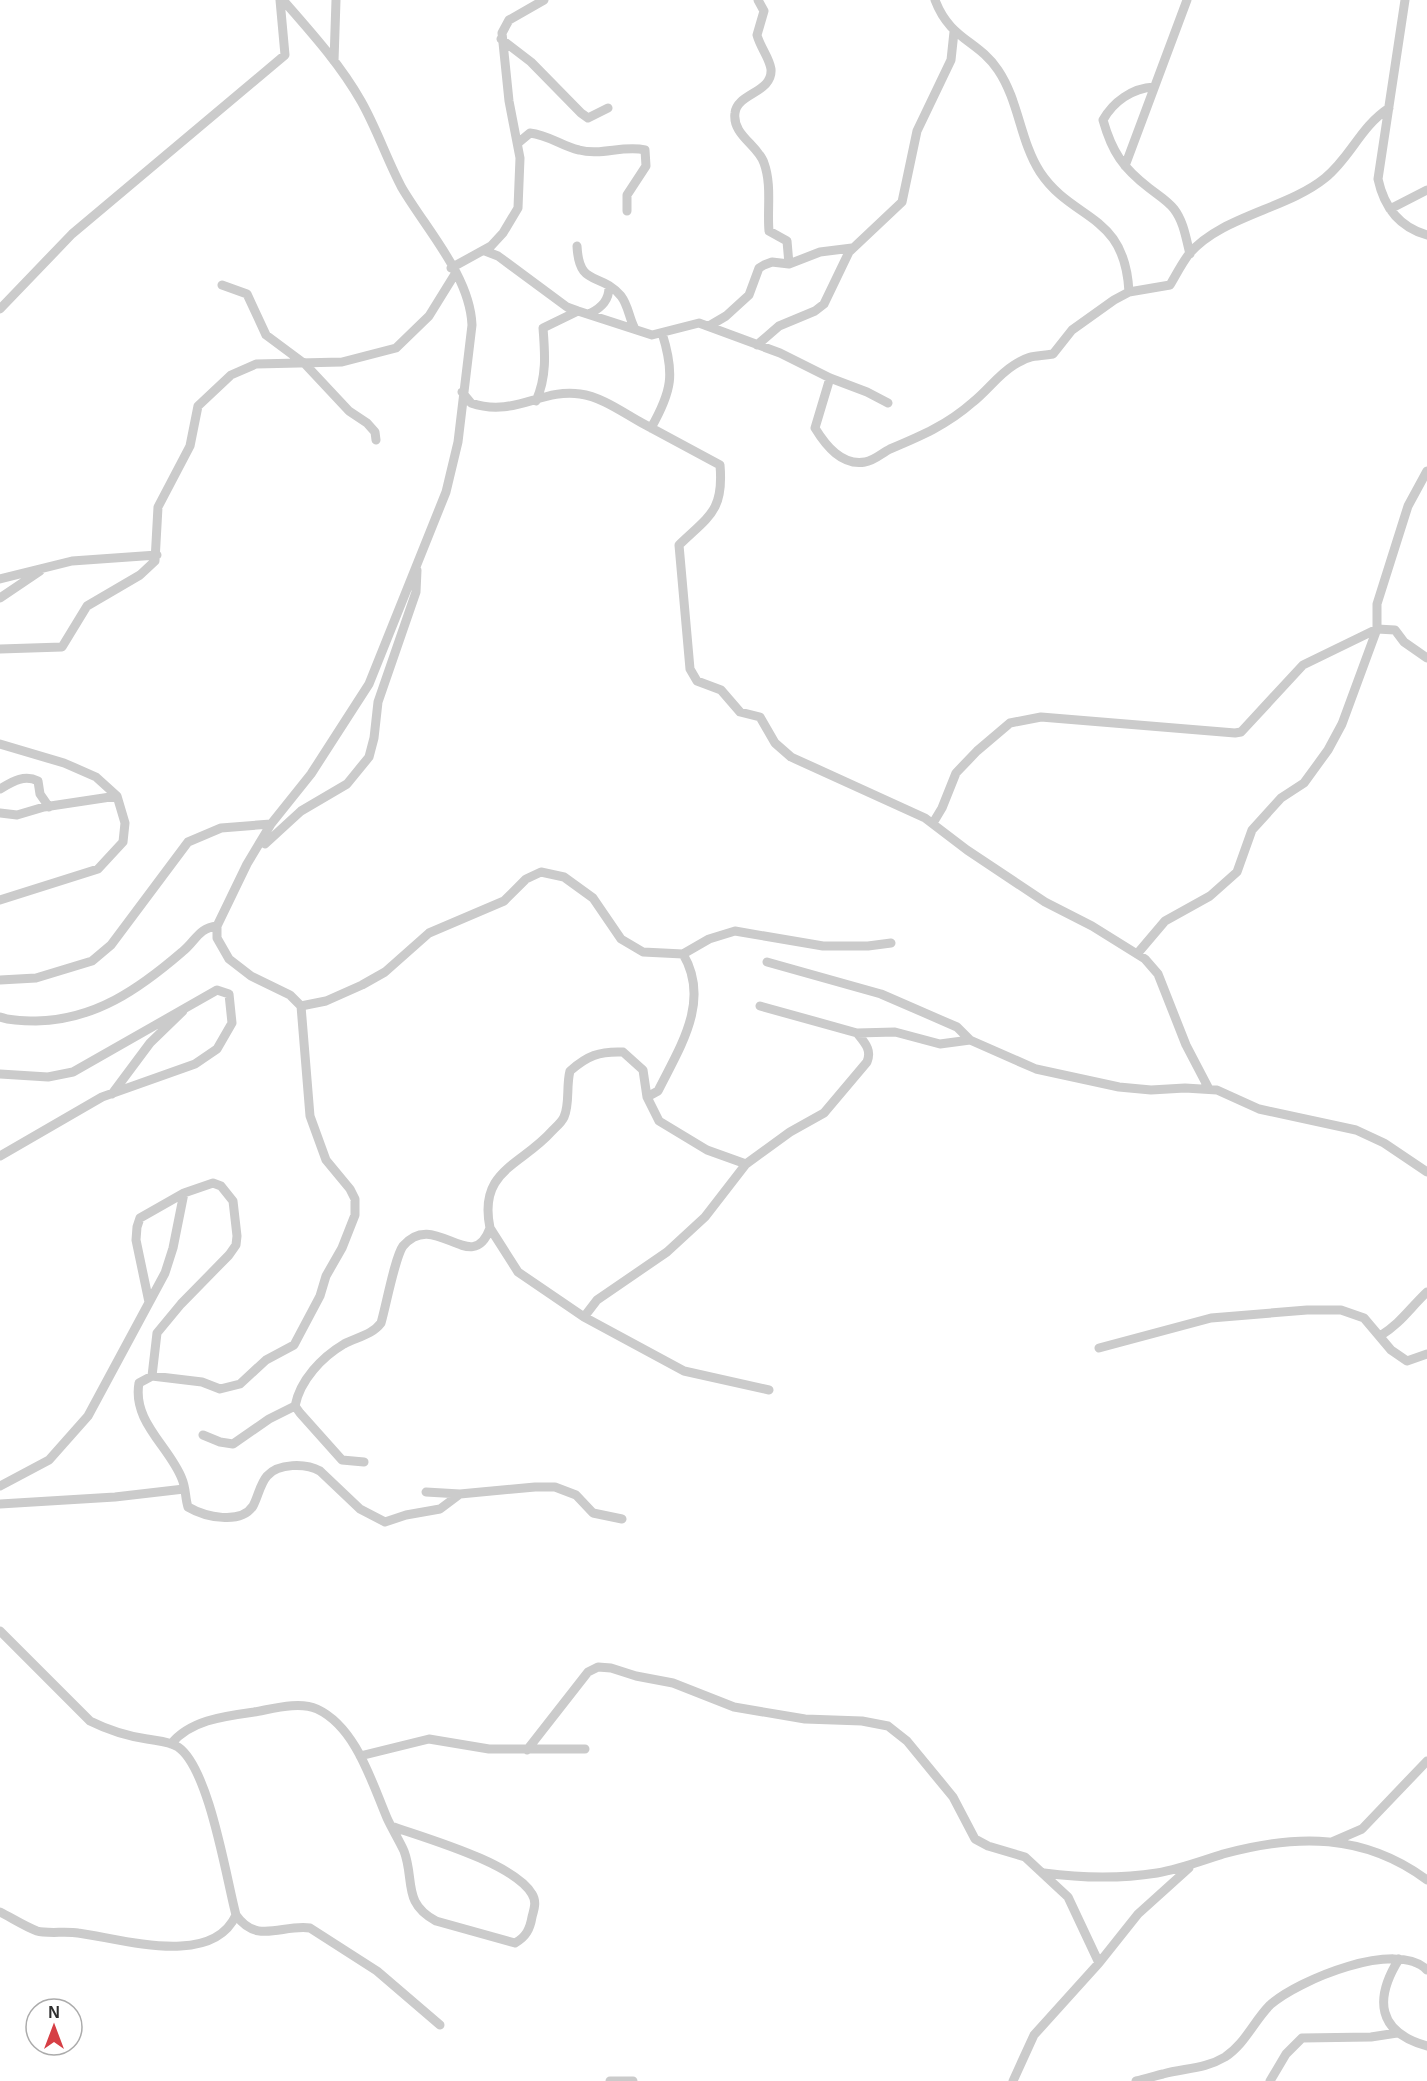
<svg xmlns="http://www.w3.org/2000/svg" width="1427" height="2081" viewBox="0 0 1427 2081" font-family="Helvetica,sans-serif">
<rect width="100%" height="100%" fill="#fff"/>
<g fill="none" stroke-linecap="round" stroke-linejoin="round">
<path stroke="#cbcbcb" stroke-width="9" d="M283,0c28,32 57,64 78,101 16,28 26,59 41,87 24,41 68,88 70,137l-14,117 -12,50 -77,192 -58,90 -40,50 -24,40 -30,62v12l12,21 22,17 39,19 11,11 9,110 16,44 24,29 5,10v16l-13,33 -16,28 -6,20 -26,49 -28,15 -26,24 -20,5 -18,-7 -50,-6 -13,7c-7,39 31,64 43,96 4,9 3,19 6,28 17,10 53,18 65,-1 5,-9 7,-22 14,-30 11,-13 39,-13 53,-5l40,38 25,13 21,-7 34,-6 20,-15
M758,0l6,11 -7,24c3,12 12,22 14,34 2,24 -34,24 -36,44 -3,22 23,32 29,50 8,22 3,46 5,68l18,10 2,23
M935,0c15,40 43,40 63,70 21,31 22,71 42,102 33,50 85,40 89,120
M1405,0l-27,179c6,28 21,48 49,56
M501,39l30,23 50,51 7,5 20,-10
M334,61l2,-61
M1154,87c-22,1 -41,15 -51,33 9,32 20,48 46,68 9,7 19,13 25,21 10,13 12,30 16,45
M518,143l12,-10c19,2 31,13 49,17 22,6 44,-5 66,0l1,16 -19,29v16
M1125,166l62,-166
M1390,209l37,-19
M577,246c2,42 23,25 44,50 7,9 8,21 13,31
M485,251l13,5 69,51 11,4 74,24 47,-12 81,30 50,25 37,14 21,11
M451,268l40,-22 12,-13 15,-25 2,-50 -11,-57 -7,-68 7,-13 35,-20
M222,285l25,9 19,41 39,29 44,47 18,12 8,9 1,8
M0,309l72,-75 213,-179 -5,-55
M591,313c11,-6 18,-13 18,-26
M709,326l17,-10 23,-21 10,-27 5,-3 8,-3 17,2 31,-12 32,-4
M757,345l22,-19 36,-15 9,-7 25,-52 53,-50 15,-71 34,-71 3,-28
M830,378l-15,50c11,18 27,38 50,34 9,-1 17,-9 25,-13 31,-13 57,-24 83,-47 15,-12 25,-27 41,-37 17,-11 22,-8 39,-11l19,-24 42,-30 15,-8 41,-7c6,-10 12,-22 19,-31 32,-38 98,-45 136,-76 26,-21 35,-51 64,-70
M462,392l9,11c43,15 71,-15 109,-9 22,3 42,18 62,29 26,14 52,28 78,42 4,46 -11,51 -41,80l11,124 7,12 24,9 19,22 20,5 15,26 16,14 134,61 42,32 78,52 47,24 53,33 13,15 28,71 23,44
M536,401c11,-24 9,-48 7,-73l35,-17
M651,428c21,-37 24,-54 11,-95
M0,579l72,-18 85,-6
M0,598l40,-27
M0,649l62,-2 25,-41 53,-31 15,-14 3,-54 32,-61 8,-40 33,-31 25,-11 86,-2 54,-14 33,-32 26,-42
M0,744l64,19 32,14 21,19 8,27 -2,19 -25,27 -98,31
M0,789c12,-7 24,-15 38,-8l2,13 9,13
M0,813l17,2 27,-8 73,-11
M933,823l9,-15 14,-35 21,-22 33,-28 31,-6 194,16 6,-1 62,-67 74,-36 18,1 9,12 23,16
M265,844l36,-33 46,-27 22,-27 5,-19 4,-36 38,-110 1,-22
M1137,954l28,-33 45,-25 27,-24 15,-42 29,-32 23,-15 24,-33 14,-26 35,-95v-25l31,-98 19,-35
M767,962l114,32 76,33 13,13 66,29 83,18 32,3 34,-2 32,2 42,19 97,21 28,13 43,29
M0,980l36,-2 56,-17 19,-16 77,-103 33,-14 50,-4
M301,1006l25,-5 36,-16 23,-13 44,-39 75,-32 22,-22 15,-7 23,5 29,21 28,41 22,13 40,2 26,-15 26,-8 88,15h45l23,-3
M760,1006l97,27 38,-1 45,12 30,-4
M0,1017c11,4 25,4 36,4 59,-1 103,-32 146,-69 14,-11 16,-24 35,-26
M0,1074l48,3 25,-5 144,-82 12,4 3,29 -15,26 -22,15 -93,33 -102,59
M112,1094l38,-51 33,-32
M647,1097l11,-6c22,-44 53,-90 25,-137
M746,1164l-39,-14 -48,-29 -12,-24 -4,-27 -20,-18c-24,-1 -36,4 -53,19 -4,15 0,33 -6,46 -2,5 -8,10 -12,14 -31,35 -74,39 -62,97l28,44 66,45 100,54 85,19
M149,1302l-13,-62 1,-13 3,-9 44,-25 29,-10 8,3 12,15 4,35 -1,9 -7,10 -48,49 -24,29 -5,43
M584,1317l13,-17 70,-48 38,-35 41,-53 44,-32 34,-19 43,-51c5,-12 -2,-19 -10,-29
M1380,1336c21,-13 30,-28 47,-44
M1099,1348l112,-30 96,-8h34l23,8 27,32 16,11 20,-7
M203,1435l17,7 13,2 36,-25 26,-13
M364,1462l-22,-2 -42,-47 -5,-7c5,-26 27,-49 49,-62 13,-7 28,-9 37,-21 5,-17 14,-66 22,-77 32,-38 69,32 87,-18
M0,1486l49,-26 39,-44 77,-143 8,-25 11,-55
M426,1492l34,2 75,-7h20l21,8 17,18 29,6
M0,1504l115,-7 69,-8
M0,1631l90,90c18,9 37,15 57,18 10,2 21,2 31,8 31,21 48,130 58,168 21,30 46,9 74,13l67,43 63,54
M171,1744c19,-24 54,-28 83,-32 18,-3 45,-11 63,-3 39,18 55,74 70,109 5,11 12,22 17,33 11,29 -2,52 32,70l79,22c11,-6 15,-14 17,-26 2,-8 5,-15 0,-23 -18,-31 -107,-56 -141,-68
M527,1750l61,-78 10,-5 13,1 25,8 37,7 61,24 71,12 57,2 26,5 19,15 46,56 22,42 13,7 37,11 43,40 31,66
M360,1756l69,-17 60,10h96
M1332,1842l30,-13 65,-68
M1044,1873c37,5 75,6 113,0 23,-4 44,-12 66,-19 73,-20 141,-21 204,26
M0,1912c12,6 24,14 37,19 9,3 30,0 41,2 45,6 134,35 158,-18
M1399,1959c-25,40 -22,73 28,87
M610,2081h23
M1013,2081l21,-46 65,-72 39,-49 51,-46
M1136,2081c10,-2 18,-5 27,-7 22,-6 42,-5 62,-17 20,-13 29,-36 45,-52 28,-25 127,-66 157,-35
M1270,2081l16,-27 16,-16 69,-1 26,-4"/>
</g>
<g transform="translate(54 2027)"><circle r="28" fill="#ffffff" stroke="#ababab" stroke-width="1.5"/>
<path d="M0-4.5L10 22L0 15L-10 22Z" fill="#d63f45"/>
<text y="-9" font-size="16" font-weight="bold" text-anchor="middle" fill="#2e2e2e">N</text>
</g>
</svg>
